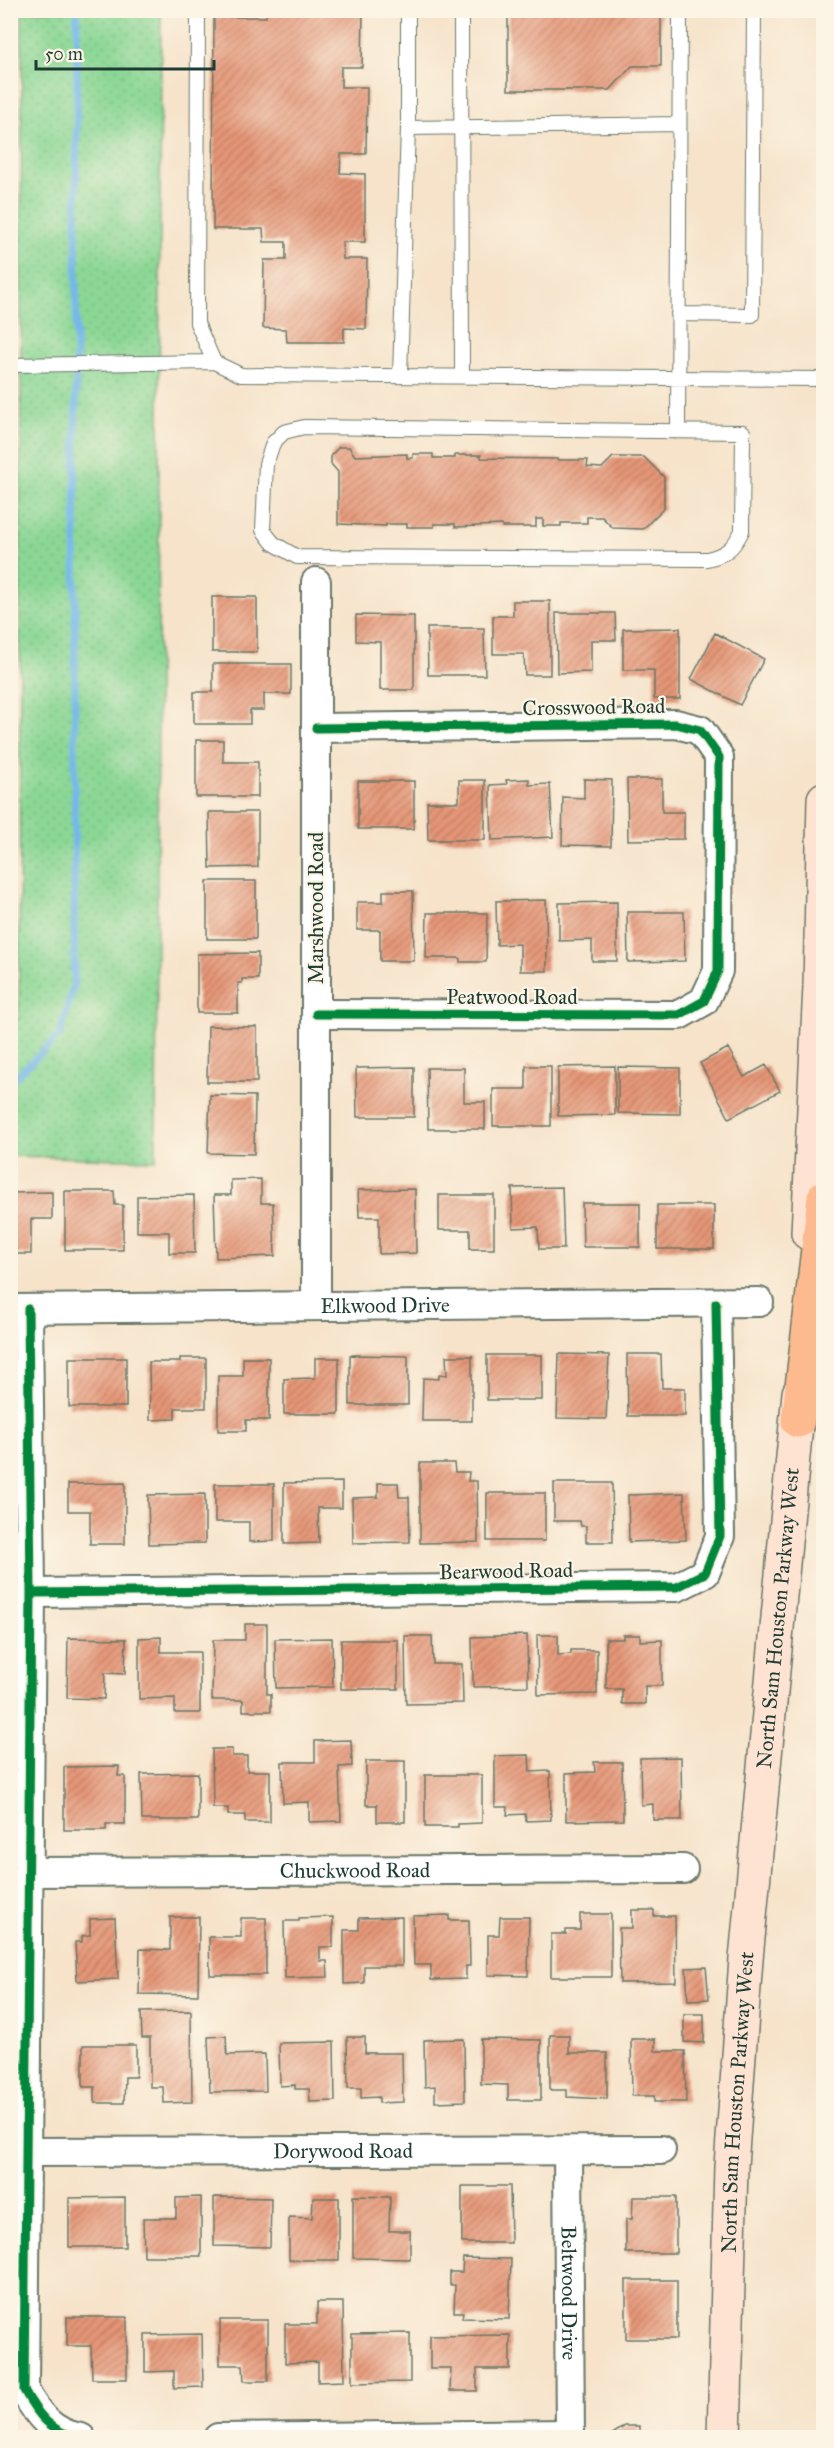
<svg xmlns="http://www.w3.org/2000/svg" width="834" height="2448" viewBox="0 0 834 2448" font-family="'IM FELL Great Primer',serif">
<defs>
<pattern id="grass-dots" width="8" height="8" patternUnits="userSpaceOnUse" patternTransform="scale(1.5)"><rect width="8" height="8" fill="#8bd795"/><path d="M2 2h.1M6 6h.1" fill="none" stroke="#78b981" stroke-width="1.8" stroke-linecap="round"/></pattern>
<pattern id="building-hatch" width="6" height="6" patternUnits="userSpaceOnUse" patternTransform="scale(1.5)"><rect width="6" height="6" fill="#e69677"/><path d="M-1 1l2-2M0 6l6-6M5 7l2-2" fill="none" stroke="#ba7c62"/></pattern>
</defs>
<rect width="100%" height="100%" fill="#fcf5e5"/>
<filter id="ink" filterUnits="userSpaceOnUse"><feTurbulence type="fractalNoise" baseFrequency=".0167" numOctaves="2"/><feDisplacementMap in="SourceGraphic" scale="12" xChannelSelector="R" yChannelSelector="G"/><feConvolveMatrix kernelMatrix="1 2 1 2 8 2 1 2 1" color-interpolation-filters="sRGB"/></filter>
<filter id="wash" filterUnits="userSpaceOnUse"><feTurbulence type="fractalNoise" baseFrequency=".008" numOctaves="4" result="noise"/><feDisplacementMap in="SourceGraphic" scale="24" xChannelSelector="R" yChannelSelector="G"/><feGaussianBlur stdDeviation="1.35" result="paint"/><feColorMatrix in="noise" values="0 0 0 0 0 0 0 0 0 0 0 0 0 0 0 0 0 1.4 0 .05"/><feComposite in="paint" operator="in"/></filter>
<g filter="url(#wash)">
<rect width="100%" height="100%" fill="#f6e3ca"/>
<path fill="url(#grass-dots)" stroke="#558a64" stroke-width="1.5" d="M22,11h139l-5,1149 -145,-4v-137h8z"/>
<g fill="none" stroke-linecap="round" stroke-linejoin="round">
<path stroke="#75b7ea" stroke-width="7" d="M10,1082l50,-47 14,-52 3,-973"/>
</g>
<g id="blocks">
<path fill="url(#building-hatch)" d="M266,10h97l-1,57h-21v20h26l-1,67h-25l-1,19 25,1v68h-23l1,17h24l-1,70 -22,-1v14h-57l-1,-13 -23,-1 1,-68h22v-18h-22l-1,-13h-50l1,-212h52z
M508,10h153v56h-29l-22,24h-102z
M339,447h10l6,9 52,-2v4h6v-4h20v4h22v-3h26v3l77,1v1h30l-1,7 15,1 11,-11h31l20,20v31l-21,21 -30,-1 -11,-11h-15v6h-26v3h-18v-7h-7v8h-34v-2l-47,2v-3h-21v3h-27v-3h-21v2l-48,-2v-52l-7,-8v-9z
M212,597h45v55h-45z
M513,601h37v74h-25l-1,-21h-31v-38h20z
M556,613h59l1,27h-25v32l-34,1z
M356,615l58,1v74h-34v-48l-24,-1z
M427,628h57l1,47h-57z
M680,628v71h-26v-29h-31v-41z
M715,633l49,26 -24,46 -49,-26z
M213,664h78v30h-27v16h-14v14h-56v-32h19z
M196,740h27v22h35v35h-62z
M529,779v6l21,-1 3,53 -61,3 -2,-55 17,-1 -1,-4z
M584,779l28,1 -1,66 -49,-1 1,-48 21,1z
M627,779h35v33h22v27l-56,1z
M459,780h26v60h-57l-1,-38h32z
M358,781h56v48h-56z
M209,812h49v55l-48,1z
M207,881h49v58h-49z
M383,891h30l1,70h-34v-31h-23v-28h26z
M546,900l1,71h-27v-27l-23,1 -1,-44z
M617,902v59h-25v-21l-33,1v-38z
M627,912h57l1,49 -57,1z
M427,913h60l-1,49h-26v-4h-34z
M258,953v26h-16v4h-4v30h-41v-59z
M208,1026l49,1v55h-50z
M728,1048l16,29 22,-12 14,26 -51,27 -29,-55z
M526,1066h25v60h-58v-37h33z
M615,1066v49l-57,1v-49z
M414,1067v50h-57l-1,-49z
M618,1067l62,1v46l-62,-1z
M427,1068h37v34h21v27h-57z
M210,1095l45,1 -1,58 -46,-1z
M261,1179v24h12l2,53 -59,2 -2,-63h17v-15z
M562,1187l2,62h-25l-1,-22 -25,1 -1,-40z
M415,1189l1,64 -37,1v-37h-20l-1,-27z
M65,1191h49l1,14h8v45h-58z
M52,1192v27h-21v35h-21v-61z
M194,1195l1,58h-26v-21h-32v-36z
M439,1195h55v54h-24v-19h-31z
M582,1203h58v44h-57z
M657,1205h57v44h-57z
M559,1354l50,1 -3,64 -49,-1z
M627,1354h34l1,34h23v28h-57z
M350,1355l58,1v49h-58z
M487,1355h55v45h-55z
M446,1356h26v65h-50l1,-43 16,1v-5l8,1z
M69,1358h57v49h-57z
M180,1358h26v50h-31v11l-25,1 -1,-58h31z
M243,1358h26v62h-23v11h-28v-55h25z
M315,1358h24v56h-55v-35l31,-1z
M420,1463h34l1,9h14l-1,9h9l1,61 -58,1z
M342,1482v26h-24l1,35 -35,1v-61z
M125,1483v61h-35v-33h-22v-27z
M378,1483h20l1,14h10l1,45 -57,1 -1,-45 26,-1z
M554,1483h58l1,59h-27v-16h-5l-1,-5h-26z
M215,1484h59v57l-25,1v-20h-34z
M487,1493h58v48h-58z
M684,1493l2,47 -57,2 -1,-47z
M205,1494v49l-56,1 -1,-49z
M245,1624h22v70h4v17h-28v-11h-31l1,-60h32z
M527,1635l1,51 -55,1 -1,-50z
M537,1635h21v20l13,-1v-4h26v44l-59,1z
M623,1635h17v6l22,-1v46h-17v18h-23v-15h-16v-50h17z
M405,1636h27l1,28h29l1,39 -57,1z
M161,1637v15h39v61h-25v-15l-36,1v-61z
M68,1638l58,1 -1,35 -20,-1 -1,26 -37,-1z
M332,1638l1,49 -57,1 -1,-49z
M341,1640h57v49h-57z
M351,1740l1,26 -13,1 2,54 -32,1v-20l-26,1 -1,-41h33v-21z
M212,1749h20v7h15v15h23v51h-25v-7h-17v-7h-15z
M529,1755l1,17 20,-1 1,49 -25,1 -1,-7 -18,1 1,-8h-13v-51z
M681,1757l1,63h-29v-16l-12,1 -1,-47z
M366,1761h39v61h-28v-17h-11z
M594,1762h28l1,58 -57,1v-48l29,-1z
M119,1766l-1,10h7v48h-19v6h-42v-63z
M198,1773v47h-56l-1,-46z
M425,1775h57v48l-24,1v3h-33z
M632,1910h22v6h21l1,66 -56,1 -1,-55h13z
M580,1914h31v63h-60v-43h15v-4h14z
M449,1915v5h20l1,46h-4v13l-35,1v-15h-17l-1,-49z
M170,1917h29l-1,78 -59,-1 1,-45 30,1z
M333,1917v30h-13v14h7l1,16 -43,1 -1,-57h15v-3z
M402,1917v49h-38v17l-20,1v-54h15v-12z
M500,1917h29l-1,59 -40,-1v-40h11z
M115,1918l3,61 -41,2 -2,-39h7v-6l8,-1v-16z
M241,1918h25v57h-56l-1,-38h32z
M706,1967l3,32 -21,1 -2,-32z
M191,2011l1,91 -28,1 -1,-16h-13v-49h-8l-1,-26z
M684,2014h20v29l-20,-1z
M550,2035h19v18h38v46l-40,-2v-7h-17z
M226,2036l1,19 38,-1 1,37 -56,1 -2,-55z
M347,2037h18v16h37l1,49 -24,1v-6l-18,1v-10h-13z
M464,2039l1,62 -30,1v-16l-10,1 -1,-47z
M481,2039l60,1v60h-33v-15l-27,-1z
M631,2039h24v12h30l1,51h-32v-6h-22z
M334,2042l1,59 -25,1 -1,-13h-14v-4l-15,1 -1,-43z
M83,2045h53v32h-11l-1,26h-29v-16h-12z
M462,2186h48l1,57h-49z
M353,2196l37,1 -1,34h21v28l-57,-1z
M125,2197v50h-56v-49z
M201,2197v59h-57l-1,-38h33v-20z
M214,2197l57,1 -1,49 -56,-1z
M633,2197h43v56h-50v-34h6z
M313,2198h26v62h-50v-43l23,1z
M463,2258l48,1 -2,60 -47,-1 1,-6h-9l1,-27h-5v-13h12z
M626,2280h51v59h-51z
M317,2302h26l1,79 -26,1v-20l-33,1v-39h32z
M67,2317h60v62h-35l-1,-33h-24z
M220,2320h48v61h-24l-1,-16h-23z
M410,2333v49l-58,1v-49z
M202,2334l1,53 -29,1v-17l-29,1v-37z
M510,2335v34h-33v22h-27l1,-23h-21v-32z
M625,2426h14v12h-33z"/>
</g>
</g>
<g filter="url(#ink)">
<use href="#blocks" fill-opacity="0" stroke="#6a7768" stroke-width="1.5"/>
<g fill="none" stroke-linecap="round" stroke-linejoin="round">
<defs>
<path id="service" d="M198,10l-1,313 17,39 27,13 583,4
M461,10l1,365
M408,128l271,-4
M678,314l74,1 2,-305
M10,365l204,-3
M400,375l8,-247v-118
M304,427l439,5 -1,99c-9,18 -17,24 -35,28l-410,-2 -24,-14 -10,-13 3,-66 7,-21 11,-11z
M678,431l2,-421"/>
<g id="minor">
<path d="M316,1014l363,1 25,-14 14,-30 1,-214 -19,-27 -24,-6 -360,4"/>
<path d="M316,1306v-724"/>
<path id="s1" d="M10,1309l749,-7"/>
<path d="M28,1309l3,284 -7,797c13,24 28,44 57,48"/>
<path d="M31,1593l646,-6 28,-14 15,-37 -4,-233"/>
<path id="s2" d="M28,1872l655,-3"/>
<path id="s3" d="M568,2151l2,287"/>
<path id="s4" d="M25,2152l636,-2"/>
<path d="M218,2438l352,-4"/>
</g>
<g id="secondary">
<path d="M808,1233l12,-247 4,-187"/>
<path id="s5" d="M724,2438l7,-272 15,-207 53,-566"/>
</g>
<path id="motorway" d="M798,1421l26,-224"/>
</defs>
<use href="#service" stroke="#6a7768" stroke-width="16"/>
<use href="#minor" stroke="#6a7768" stroke-width="32"/>
<use href="#secondary" stroke="#6a7768" stroke-width="36"/>
<use href="#motorway" stroke="#6a7768" stroke-width="36"/>
<use href="#service" stroke="#fff" stroke-width="14"/>
<use href="#minor" stroke="#fff" stroke-width="28"/>
<use href="#secondary" stroke="#fee3d2" stroke-width="33"/>
<use href="#motorway" stroke="#fcba8e" stroke-width="33"/>
<defs>
<path id="cycleway" d="M316,1014l363,1 25,-14 14,-30 1,-214 -19,-27 -24,-6 -360,4
M28,1309l3,284 -7,797c13,24 28,44 57,48
M31,1593l646,-6 28,-14 15,-37 -4,-233"/>
</defs>
<use href="#cycleway" stroke="#fcf5e5" stroke-width="13"/>
<use href="#cycleway" stroke="#00873e" stroke-width="9"/>
</g>
</g>
<g text-anchor="middle" stroke-width="4.5" stroke-linejoin="round" paint-order="stroke">
<g font-size="21" fill="#1f3d34" stroke="#fcf5e5">
<text transform="translate(594 707) rotate(-1)" y="7">Crosswood Road</text>
<text transform="translate(316 908) rotate(-90)" y="7">Marshwood Road</text>
<text x="512" y="1004">Peatwood Road</text>
<text dy="7" stroke="none"><textPath href="#s1" startOffset="375">Elkwood Drive</textPath></text>
<text transform="translate(506 1571) rotate(-1)" y="7">Bearwood Road</text>
<text dy="7" stroke="none"><textPath href="#s5" startOffset="822">North Sam Houston Parkway West</textPath></text>
<text dy="7" stroke="none"><textPath href="#s2" startOffset="327">Chuckwood Road</textPath></text>
<text dy="7" stroke="none"><textPath href="#s5" startOffset="336">North Sam Houston Parkway West</textPath></text>
<text dy="7" stroke="none"><textPath href="#s4" startOffset="318">Dorywood Road</textPath></text>
<text dy="7" stroke="none"><textPath href="#s3" startOffset="142">Beltwood Drive</textPath></text>
</g>
</g>
<rect width="834" height="2448" fill="none" stroke="#fcf5e5" stroke-width="36"/>
<path d="M36 60v9h178v-9" fill="none" stroke="#1f3d34" stroke-width="3"/>
<text x="45" y="60" font-size="18" fill="#1f3d34" stroke="#fcf5e5" stroke-width="4.5" paint-order="stroke">50 m</text>
</svg>
